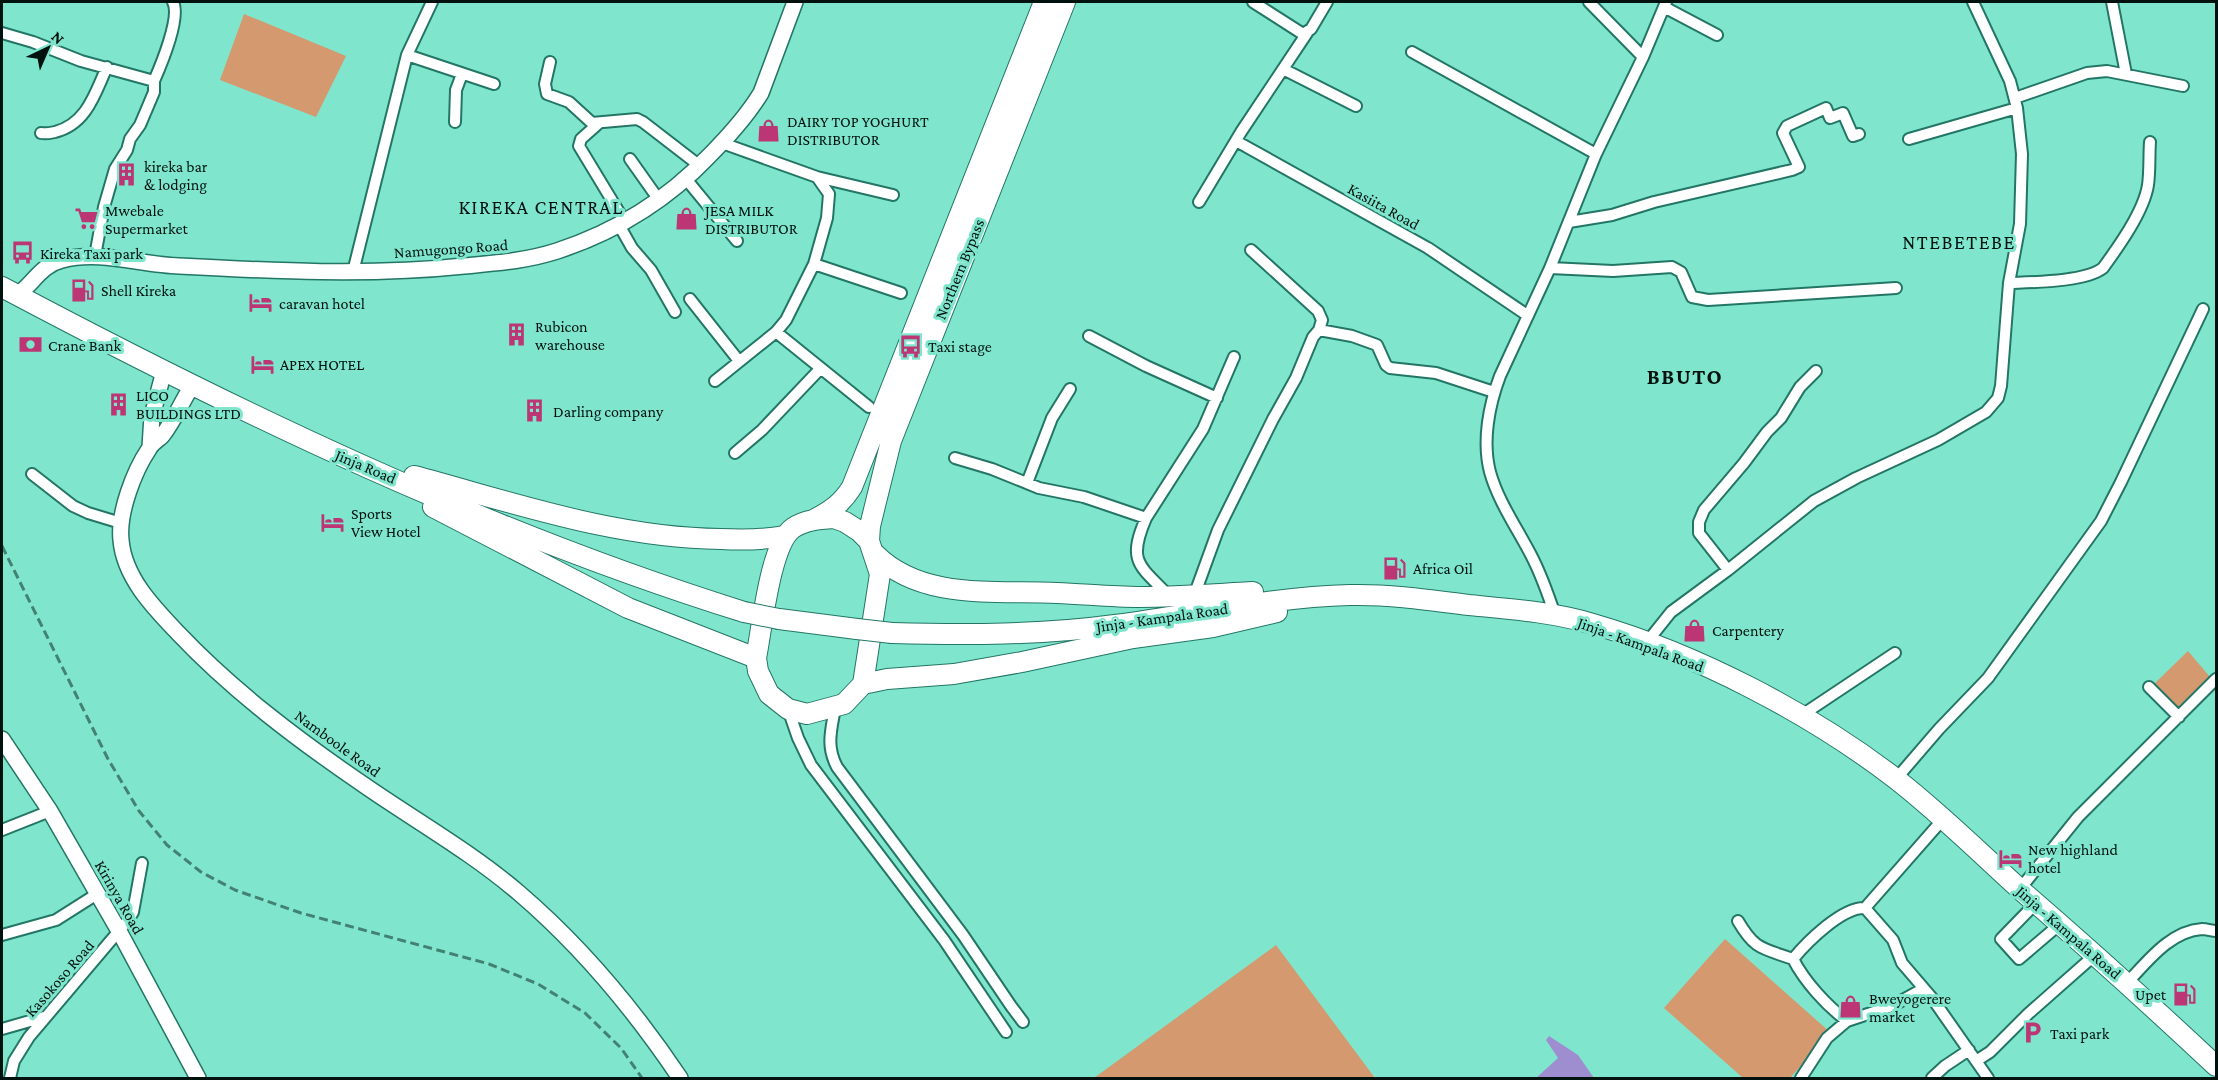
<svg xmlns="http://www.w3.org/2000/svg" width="2218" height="1080" viewBox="0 0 2218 1080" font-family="'Crimson Pro',serif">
<rect width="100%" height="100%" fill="#7fe6cd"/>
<path fill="#d4996e" d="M244,14l102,42 -30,61 -96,-37z
M2188,651l22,26 -34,33 -23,-25z
M1725,939l106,94 -41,45h-47l-79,-70z
M1276,945l99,133h-281z"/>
<path fill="#9f8ecf" d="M1549,1036l29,19 16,23h-58l22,-20 -12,-18z"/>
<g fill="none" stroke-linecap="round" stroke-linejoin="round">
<defs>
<path id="street" d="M1253,2l50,32 8,-5 16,-27
M1589,2l54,55
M2112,2l14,72
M1664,7l53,28
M2,33l31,9 48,19 73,20v11l-14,33 -10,14 -3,11 -12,19 -11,38 -9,49
M1412,52l184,102
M407,55l87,29
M550,62l-5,22 2,10 22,8 23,21 45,-4 6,3 57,44
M1283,69l73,37
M154,81c7,-16 27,-64 19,-79
M2015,98l72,-25 20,-2 76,15
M455,122l1,-32 6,-16
M599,123l-18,16 -2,7 46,76
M41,133c5,1 9,0 14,-1 32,-8 40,-39 52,-65
M1909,139l108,-31
M1236,141l192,107 99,67
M630,159l29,41
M817,177l76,18
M686,179l51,62
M1199,202l42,-70 66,-99
M1569,222l43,-7 42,-13 138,-32 7,-3 -16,-34 4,-7 39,-18 4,10 13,-5 10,23 6,-2
M619,225l13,23 19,22 24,42
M1251,250l67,61 4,9 -3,10
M814,264l87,29
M1550,268l63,3 59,-4 9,5 11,25 16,3 188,-12
M353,272l54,-217 25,-53
M2009,283c24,-1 76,-1 94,-15 16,-22 41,-57 45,-83 2,-14 1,-29 2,-43
M690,299l49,62
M776,332l93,75
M1089,336l57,30 71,32
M715,381l61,-49 10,-12 28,-56 13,-46 2,-24 -12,-17 -95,-34
M735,453l27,-23 58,-61
M955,458l37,11 47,19 45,9 62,21c-19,44 -7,47 23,78
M32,474l41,32 15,7 33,10
M1027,483l25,-65 18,-29
M1146,518l57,-89 31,-72
M1728,570l-29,-37v-11l5,-12 40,-47 23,-31 14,-14 19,-31 16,-16
M1194,596l24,-66 55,-111 23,-41 17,-41 6,-7 33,6 25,9 9,20 4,3 46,5 58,19
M1555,615c-7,-21 -14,-41 -24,-60 -14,-27 -33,-54 -41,-83 -8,-31 -1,-67 10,-96l50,-108 46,-114 47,-97 23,-55
M1647,642l24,-30 57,-42 86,-69 42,-23 82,-38 48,-28 12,-14 3,-12 8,-103 11,-59 2,-70 -5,-46 -7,-27 -37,-79
M2149,687l30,30
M835,708c-4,23 -9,38 2,59l126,168 48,71 12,16
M788,709l10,29 13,27 133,175 62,92
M1802,715l93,-62
M1896,779l43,-50 49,-51 113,-157 20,-39 82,-173
M1944,818l-79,90 28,32 9,23 30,35 56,80
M2,830l48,-19
M2020,889l58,-72 138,-138
M2036,903l-35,36 18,20 41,-35
M1738,921c17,29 24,27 55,38
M2,935l54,-15 41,-26
M2127,983c20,-21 43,-52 75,-54 5,0 10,2 14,2
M1847,1021c-21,-16 -42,-39 -54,-62 14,-17 49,-52 72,-51
M2,1029l42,-12
M1976,1061l14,-9 38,-38 68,-60
M10,1078l4,-17 15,-24 100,-118 4,-7 9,-49
M1801,1078l26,-40 20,-17 45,-15 31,-17
M1932,1078l13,-12 24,-16"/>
<path id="secondary" d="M17,295c16,-11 24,-30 45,-35 38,-10 79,5 117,6 94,5 190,10 285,0 32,-3 62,-5 93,-15 58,-19 110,-51 152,-95 19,-19 38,-40 52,-63l34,-91
M192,386c-10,15 -18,35 -30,50 -4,4 -10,7 -13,13 -15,22 -31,64 -28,91 3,37 32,67 57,93 55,58 120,107 186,152 52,36 107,67 155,108 62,53 116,118 161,185
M150,447l2,-31 12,-45
M2,739l48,72 69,120 79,147"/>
<path id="highway" d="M2,287c239,127 483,244 742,325
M414,476c101,27 201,62 307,63 21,1 42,1 63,-3
M433,507l195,101 128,50
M834,518l11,4 14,9 10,10 11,33 -17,110 -19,20 -37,10 -19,-5 -19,-15 -11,-23 -2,-13c6,-29 14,-114 37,-130 12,-8 26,-9 41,-10z
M815,519c16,-8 27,-16 37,-32l192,-485
M869,541l1,-15 21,-85 174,-439
M875,554c47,47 121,36 182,39 27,1 55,4 82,4 38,0 76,-3 114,-5
M779,619l78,10
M892,633c74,2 150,2 223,-8 78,-10 156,-28 235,-30 39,-1 80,5 119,10 41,4 84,7 124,19 104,30 217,89 303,155 45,35 85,75 127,113 66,57 130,115 193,174
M863,684l24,-5 67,-5 68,-12 111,-24 80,-11 64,-15"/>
</defs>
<use href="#street" stroke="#237665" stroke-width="14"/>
<use href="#secondary" stroke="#237665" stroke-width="18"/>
<use href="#highway" stroke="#237665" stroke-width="22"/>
<use href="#street" stroke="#fff" stroke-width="10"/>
<use href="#secondary" stroke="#fff" stroke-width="15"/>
<use href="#highway" stroke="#fff" stroke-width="20"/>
<path stroke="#438273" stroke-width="3" stroke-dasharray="9 4.5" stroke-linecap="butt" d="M2,546l106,213 31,52 28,34 34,27 34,18 66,23 188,51 49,20 47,29 36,35 21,30"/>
<defs>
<path id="highway-bridge" d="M744,612l35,7
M857,629l35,4"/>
</defs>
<use href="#highway-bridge" stroke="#237665" stroke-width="22" stroke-linecap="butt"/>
<use href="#highway-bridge" stroke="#fff" stroke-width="20"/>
</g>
<defs>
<symbol id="shop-bare" viewBox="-9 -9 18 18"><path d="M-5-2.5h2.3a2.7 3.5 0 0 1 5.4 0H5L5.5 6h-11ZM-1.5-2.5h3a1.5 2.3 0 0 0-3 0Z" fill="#bc3574" stroke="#7fe6cd" stroke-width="2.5" paint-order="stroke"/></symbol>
<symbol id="building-bare" viewBox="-9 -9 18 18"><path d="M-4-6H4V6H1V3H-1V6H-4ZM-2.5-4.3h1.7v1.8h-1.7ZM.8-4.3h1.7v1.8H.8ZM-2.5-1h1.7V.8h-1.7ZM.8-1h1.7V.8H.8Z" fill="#bc3574" stroke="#7fe6cd" stroke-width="2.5" paint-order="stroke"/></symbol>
<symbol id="supermarket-bare" viewBox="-9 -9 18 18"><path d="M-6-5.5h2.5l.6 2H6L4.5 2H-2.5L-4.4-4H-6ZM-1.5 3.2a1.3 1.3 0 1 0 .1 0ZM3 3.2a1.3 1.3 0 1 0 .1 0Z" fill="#bc3574" stroke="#7fe6cd" stroke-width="2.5" paint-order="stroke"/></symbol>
<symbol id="bus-bare" viewBox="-9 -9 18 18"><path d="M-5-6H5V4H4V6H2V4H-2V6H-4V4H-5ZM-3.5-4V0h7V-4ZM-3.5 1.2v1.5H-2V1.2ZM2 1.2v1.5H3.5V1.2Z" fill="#bc3574" stroke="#7fe6cd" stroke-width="2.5" paint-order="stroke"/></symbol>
<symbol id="fuel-bare" viewBox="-9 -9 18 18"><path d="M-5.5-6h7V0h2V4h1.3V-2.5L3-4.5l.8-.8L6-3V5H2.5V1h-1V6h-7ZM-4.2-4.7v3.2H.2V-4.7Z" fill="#bc3574" stroke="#7fe6cd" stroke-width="2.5" paint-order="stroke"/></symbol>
<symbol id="hotel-bare" viewBox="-9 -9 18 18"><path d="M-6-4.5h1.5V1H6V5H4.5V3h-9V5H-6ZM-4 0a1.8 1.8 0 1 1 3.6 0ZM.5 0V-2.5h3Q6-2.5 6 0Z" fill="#bc3574" stroke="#7fe6cd" stroke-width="2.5" paint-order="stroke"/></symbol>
<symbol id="bank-bare" viewBox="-9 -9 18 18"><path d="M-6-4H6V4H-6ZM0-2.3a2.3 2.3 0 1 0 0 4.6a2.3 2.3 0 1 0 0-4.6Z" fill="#bc3574" stroke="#7fe6cd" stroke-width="2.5" paint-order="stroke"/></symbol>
<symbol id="parking-bare" viewBox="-9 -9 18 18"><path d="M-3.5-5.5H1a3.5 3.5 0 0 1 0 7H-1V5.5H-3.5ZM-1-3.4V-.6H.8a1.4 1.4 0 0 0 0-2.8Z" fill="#bc3574" stroke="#7fe6cd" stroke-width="2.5" paint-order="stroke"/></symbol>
</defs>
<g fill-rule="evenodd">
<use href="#shop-bare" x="752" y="114" width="33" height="33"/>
<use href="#building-bare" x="110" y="158" width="33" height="33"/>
<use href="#supermarket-bare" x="70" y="202" width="33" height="33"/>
<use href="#shop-bare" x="670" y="202" width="33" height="33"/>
<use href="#bus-bare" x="6" y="236" width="33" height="33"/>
<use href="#fuel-bare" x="66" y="274" width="33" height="33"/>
<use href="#hotel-bare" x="244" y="286" width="33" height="33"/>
<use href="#building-bare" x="500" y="318" width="33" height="33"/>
<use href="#bank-bare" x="14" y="328" width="33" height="33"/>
<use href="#bus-bare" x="894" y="330" width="33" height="33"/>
<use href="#hotel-bare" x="246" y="348" width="33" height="33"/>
<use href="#building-bare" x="102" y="388" width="33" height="33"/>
<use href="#building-bare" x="518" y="394" width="33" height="33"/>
<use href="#hotel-bare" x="316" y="506" width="33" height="33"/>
<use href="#fuel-bare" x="1378" y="552" width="33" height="33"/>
<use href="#shop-bare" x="1678" y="614" width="33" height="33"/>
<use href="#hotel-bare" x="1994" y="842" width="33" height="33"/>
<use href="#fuel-bare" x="2168" y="978" width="33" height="33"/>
<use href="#shop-bare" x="1834" y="990" width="33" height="33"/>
<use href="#parking-bare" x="2016" y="1016" width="33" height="33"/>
</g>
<g text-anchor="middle" stroke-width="6" stroke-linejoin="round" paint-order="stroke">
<g font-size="16" fill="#00120e" stroke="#7fe6cd" text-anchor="start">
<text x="787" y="127">DAIRY TOP YOGHURT<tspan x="787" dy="18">DISTRIBUTOR</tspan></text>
<text x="144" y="172">kireka bar<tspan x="144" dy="18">&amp; lodging</tspan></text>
<text x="105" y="216">Mwebale<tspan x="105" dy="18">Supermarket</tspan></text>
<text x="705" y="216">JESA MILK<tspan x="705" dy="18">DISTRIBUTOR</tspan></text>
<text x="40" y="259">Kireka Taxi park</text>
<text x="101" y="296">Shell Kireka</text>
<text x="279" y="309">caravan hotel</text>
<text x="535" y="332">Rubicon<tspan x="535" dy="18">warehouse</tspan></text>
<text x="48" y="351">Crane Bank</text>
<text x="928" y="352">Taxi stage</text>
<text x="280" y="370">APEX HOTEL</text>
<text x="136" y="401">LICO<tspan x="136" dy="18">BUILDINGS LTD</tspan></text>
<text x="553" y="417">Darling company</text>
<text x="351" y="519">Sports<tspan x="351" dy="18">View Hotel</tspan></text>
<text x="1413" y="574">Africa Oil</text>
<text x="1712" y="636">Carpentery</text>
<text x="2028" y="855">New highland<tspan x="2028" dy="18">hotel</tspan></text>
<text x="2166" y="1000" text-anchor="end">Upet</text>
<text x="1869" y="1004">Bweyogerere<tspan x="1869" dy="18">market</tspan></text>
<text x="2050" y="1039">Taxi park</text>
</g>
<g font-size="16" fill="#00120e" stroke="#7fe6cd">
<text transform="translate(1384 206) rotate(29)" y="6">Kasiita Road</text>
<text transform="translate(451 248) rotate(-4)" y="6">Namugongo Road</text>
<text transform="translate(959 269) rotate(-68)" y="6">Northern Bypass</text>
<text transform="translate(366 466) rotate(23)" y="6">Jinja Road</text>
<text transform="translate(1162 617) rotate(-8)" y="6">Jinja - Kampala Road</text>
<text transform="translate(1641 644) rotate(20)" y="6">Jinja - Kampala Road</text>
<text transform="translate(338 743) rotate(36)" y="6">Namboole Road</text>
<text transform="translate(120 897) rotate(60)" y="6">Kirinya Road</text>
<text transform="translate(2069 932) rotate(41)" y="6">Jinja - Kampala Road</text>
<text transform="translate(59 978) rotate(-49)" y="6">Kasokoso Road</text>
</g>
<g font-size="20" letter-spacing="1.5" fill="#00120e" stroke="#7fe6cd">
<text x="541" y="214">KIREKA CENTRAL</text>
<text x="1959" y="249">NTEBETEBE</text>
</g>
<g font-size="22" font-weight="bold" letter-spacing="1.5" fill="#00120e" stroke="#7fe6cd">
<text x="1685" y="384">BBUTO</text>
</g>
</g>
<rect width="2218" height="1080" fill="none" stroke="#00120e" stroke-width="6"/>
<g transform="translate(48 48) rotate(44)" stroke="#7fe6cd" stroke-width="4.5" paint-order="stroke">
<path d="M0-4.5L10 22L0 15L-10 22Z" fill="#00120e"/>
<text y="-9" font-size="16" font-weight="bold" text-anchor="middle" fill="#00120e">N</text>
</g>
</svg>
